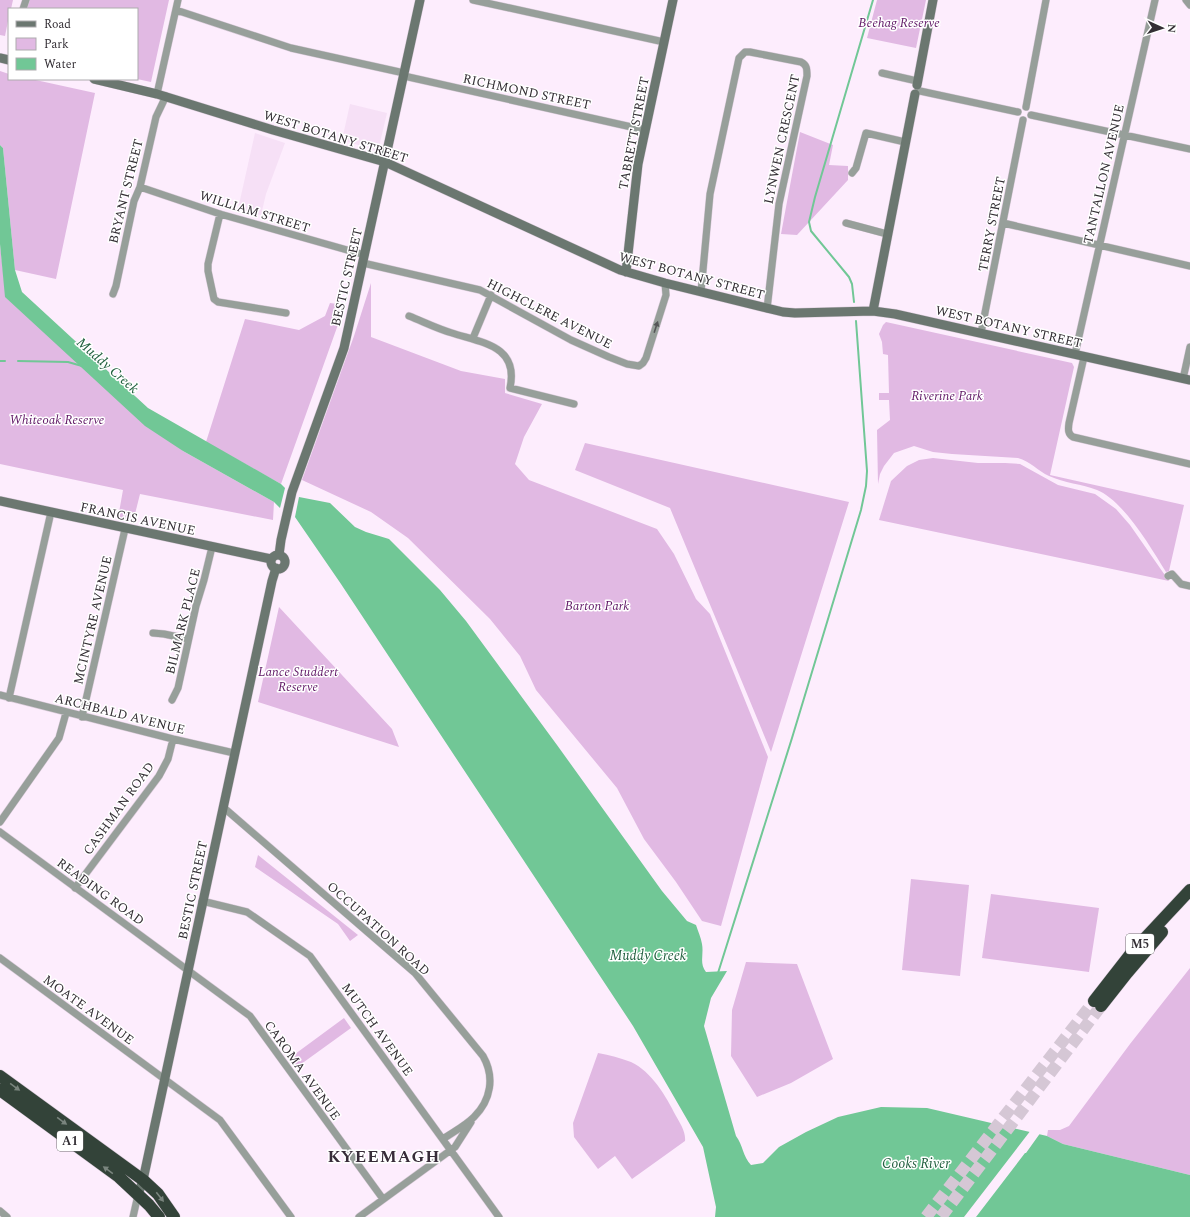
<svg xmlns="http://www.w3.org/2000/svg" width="1190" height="1217" viewBox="0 0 1190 1217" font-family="Spectral,serif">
<rect width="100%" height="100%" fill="#fdedfd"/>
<path fill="#f6e0f6" d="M350,104l37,9 -9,38 -36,-11z
M255,133l30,10 -19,51 -5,21 -23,-6z"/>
<path fill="#e1b9e3" d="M0,0h13l-2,9h-2v7l-4,20 -5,-1z
M29,0h140l-18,82 -14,-3v-70h-111z
M877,0h49l-10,48 -49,-10z
M0,71l9,3v5h22l64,14 -39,186 -41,-9 -12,-122 -3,-3z
M800,132l33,13 -4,20 19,1v14l-51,55 -16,-1z
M0,244l6,53 66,60 111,94 91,51 -1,18 -133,-26 -7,28 -15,-4 5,-28 -123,-26z
M371,283v54l90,34 44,8v14l37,11 -18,33 -9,27 14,16 128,49 17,25 22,45 14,15 58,143 -47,169 -19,-5 -26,-39 -32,-43 -27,-51 -81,-98 -16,-34 -30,-37 -82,-81 -37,-26 -69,-32 52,-144z
M330,303l15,2 -64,179 -75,-42 39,-123 54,11 26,-14z
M886,322l186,41 2,4 -24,108 134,30 -15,66 -3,1c-15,-24 -42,-71 -69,-82 -15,-6 -33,-7 -48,-14 -11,-5 -19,-15 -31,-18l-66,-4 -19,-2 -19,-6 -20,7 -10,13 -4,8 -2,10 -1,-54 13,-10 -1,-20h-10v-7h10l-1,-38 -5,-1 -1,-12 -3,-8 4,-9z
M585,443l264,59 -78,250 -101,-244 -95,-38z
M933,458l45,5h27l15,1 38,21 37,9 21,15 14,16 39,56 -290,-61 12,-39 16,-15 12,-6z
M279,607l113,122 7,18 -141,-45z
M258,855l100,80 -8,6 -12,-17 -83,-57z
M911,879l58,6 -9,91 -58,-6z
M991,894l108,14 -10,64 -107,-14z
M746,962l51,2 36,95 -42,24 -34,14 -26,-41 1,-46z
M1190,968v207l-127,-31 -16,-8 1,-6h12l9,-4 61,-82z
M344,1018l7,10 -54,39 -6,-10z
M598,1053c12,2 22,5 33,9 21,10 35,34 45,54 4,7 10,16 9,25l-53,38 -17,-23 -17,13 -24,-32 -1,-14z"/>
<path fill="#71c796" d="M0,145l3,3 12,122 7,22 126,116 133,76 4,4 -5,20 -6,-6 -91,-51 -38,-25 -140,-129 -5,-53z
M299,497l31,6 25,24 11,5 23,7 51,51 26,31 91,124 105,146 25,30 9,4c2,6 5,13 6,19 2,11 -3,19 4,28l21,-1 -16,27 -7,28 32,110c7,9 7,21 15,29l12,-2 16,-16 27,-15 32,-15 43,-10 46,1 120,28 16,8 127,31v42h-475l1,-10 -13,-60 -70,-121 -292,-442 -46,-67z"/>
<path fill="#fdedfd" d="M1031,1130l10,2 -15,21h-1l-49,64h-12z"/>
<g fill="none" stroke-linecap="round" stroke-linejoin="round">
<path stroke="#71c796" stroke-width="2" d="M854,302l-2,-18 -3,-7 -38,-46 -2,-9 6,-25 58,-197
M0,361h5
M18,361l50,1 14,4
M718,973l74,-235 69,-228 5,-24 1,-15 -11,-150"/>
<path stroke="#d5c7d5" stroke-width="12" stroke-dasharray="12 6" stroke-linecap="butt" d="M926,1217l168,-216
M941,1217l160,-211"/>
<defs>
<path id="street" d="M473,0l191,42
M1186,0l4,5
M23,9l3,-9
M176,10l115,38 113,25
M882,73l35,8
M404,76l241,54
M920,91l98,21
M157,94l21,-94
M1026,107l20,-107
M1031,115l159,34
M852,173l4,-5 10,-35 39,9
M140,187l80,27 145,41
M220,214l-12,50v7l6,28 4,3 68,11
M846,223l41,11
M1003,223l187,43
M363,263l117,27 91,50 38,17 18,7 12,2 4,-3 3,-5 20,-63 -1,-12
M701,292l9,-98 29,-136 6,-6h5l51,10c6,3 6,7 6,14l-28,128 -12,105
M113,294l3,-8 18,-85 6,-14 16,-70 10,-21
M409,316c15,6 29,13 43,17 31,10 67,13 58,55l64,16
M981,333l42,-213
M473,338l18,-43
M1075,354l80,-354
M1084,357l-15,66c-1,7 -1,11 4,14l117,27
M1183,379l7,-32
M1168,576l4,-2 9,10 9,2
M153,633l11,1 24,5
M0,695l173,44 61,14
M9,698l42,-186
M172,700l6,-12 18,-82 8,-26 8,-33
M82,717l43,-188
M223,807l192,166 68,83c12,21 8,44 -9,61 -9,9 -21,15 -31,22
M0,822l59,-84 7,-25
M0,832l250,184 133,183
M75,888l84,-112 9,-17 5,-20
M202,901l45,11 63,44 189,261
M0,958l220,162 71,97
M0,1211l7,6
M133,1217l5,-22
M359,1217l96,-70 16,-25"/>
<path id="secondary" d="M0,58l9,2
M94,79l63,15 116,36 112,32 235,108 45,13 118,29 12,1 78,-2 22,3 295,66
M917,85l16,-85
M626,272l12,-108 35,-164
M873,311l42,-217
M0,501l271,58
M279,555l2,-15 11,-48 52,-144 76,-348
M271 562a7 7 0 1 1 14 0a7 7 0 1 1-14 0Z
M138,1195l5,-15 129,-599 4,-13"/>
<path id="highway" d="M1094,1001l39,-50 57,-61
M1101,1006l26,-33 35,-41
M0,1076l143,104 15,14 16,23
M0,1090l119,87 30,28 10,12"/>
</defs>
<use href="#street" stroke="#d9cbd9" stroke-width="8"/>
<use href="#secondary" stroke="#d9cbd9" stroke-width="10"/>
<use href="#highway" stroke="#d9cbd9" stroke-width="13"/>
<use href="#street" stroke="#979f9a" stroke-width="7"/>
<use href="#secondary" stroke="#6b7770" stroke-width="9"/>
<use href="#highway" stroke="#334339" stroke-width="12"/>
</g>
<defs><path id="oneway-solid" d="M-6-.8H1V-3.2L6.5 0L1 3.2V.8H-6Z"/></defs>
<use fill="#565658" href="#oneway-solid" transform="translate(656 327) rotate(-72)"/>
<g fill="#7a857e">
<use href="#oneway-solid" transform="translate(15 1087) rotate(36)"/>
<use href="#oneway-solid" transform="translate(62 1121) rotate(36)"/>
<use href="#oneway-solid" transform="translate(108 1170) rotate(-144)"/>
<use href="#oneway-solid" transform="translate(160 1197) rotate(52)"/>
</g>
<g text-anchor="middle" stroke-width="3" stroke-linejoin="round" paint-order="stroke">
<g fill="#fff" stroke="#706d71" stroke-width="1">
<rect x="1126" y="934" width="28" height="20" rx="3"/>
<rect x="57" y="1131" width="26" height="20" rx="3"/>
</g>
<g font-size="12" font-weight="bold" fill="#332e34">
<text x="1140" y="948">M5</text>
<text x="70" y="1145">A1</text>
</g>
<g font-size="13" font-style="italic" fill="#611967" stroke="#fff">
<text x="899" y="27">Beehag Reserve</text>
<text x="947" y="400">Riverine Park</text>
<text x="57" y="424">Whiteoak Reserve</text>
<text x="597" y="610">Barton Park</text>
<text x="298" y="676">Lance Studdert<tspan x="298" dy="15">Reserve</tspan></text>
</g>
<g font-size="13" fill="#332e34" stroke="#fff">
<text transform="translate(527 91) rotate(12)" y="5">RICHMOND STREET</text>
<text transform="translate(633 133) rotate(-79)" y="5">TABRETT STREET</text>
<text transform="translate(336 136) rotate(17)" y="5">WEST BOTANY STREET</text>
<text transform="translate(781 139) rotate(-78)" y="5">LYNWEN CRESCENT</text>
<text transform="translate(1103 174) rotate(-77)" y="5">TANTALLON AVENUE</text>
<text transform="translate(125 191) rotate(-76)" y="5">BRYANT STREET</text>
<text transform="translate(255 211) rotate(17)" y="5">WILLIAM STREET</text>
<text transform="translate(991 224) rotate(-79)" y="5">TERRY STREET</text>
<text transform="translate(692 275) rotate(15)" y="5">WEST BOTANY STREET</text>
<text transform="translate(346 277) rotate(-77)" y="5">BESTIC STREET</text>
<text transform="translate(550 313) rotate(27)" y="5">HIGHCLERE AVENUE</text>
<text transform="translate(1009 326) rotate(13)" y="5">WEST BOTANY STREET</text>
<text transform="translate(138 518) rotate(12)" y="5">FRANCIS AVENUE</text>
<text transform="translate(92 620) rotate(-77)" y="5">MCINTYRE AVENUE</text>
<text transform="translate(182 621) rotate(-76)" y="5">BILMARK PLACE</text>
<text transform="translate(120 713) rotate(14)" y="5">ARCHBALD AVENUE</text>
<text transform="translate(118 808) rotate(-54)" y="5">CASHMAN ROAD</text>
<text transform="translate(192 890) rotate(-78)" y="5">BESTIC STREET</text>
<text transform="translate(101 891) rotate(36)" y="5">READING ROAD</text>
<text transform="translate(379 928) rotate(42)" y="5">OCCUPATION ROAD</text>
<text transform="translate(89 1009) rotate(36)" y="5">MOATE AVENUE</text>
<text transform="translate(378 1029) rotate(54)" y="5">MUTCH AVENUE</text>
<text transform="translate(303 1070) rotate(54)" y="5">CAROMA AVENUE</text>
</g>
<g font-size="14" font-style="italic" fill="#21603f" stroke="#fff">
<text transform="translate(108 365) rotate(41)" y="5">Muddy Creek</text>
<text x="648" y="960">Muddy Creek</text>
<text x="916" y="1168">Cooks River</text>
</g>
<g font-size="17" font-weight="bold" letter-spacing="1" fill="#382c39" stroke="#fff">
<text x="384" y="1162">KYEEMAGH</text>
</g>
</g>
<rect x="8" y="8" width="130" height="72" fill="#ffffff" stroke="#adabae"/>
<rect x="16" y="21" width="20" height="6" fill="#6b7770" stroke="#adabae"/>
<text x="44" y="28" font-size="12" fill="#332e34">Road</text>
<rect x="16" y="38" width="20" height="12" fill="#e1b9e3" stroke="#adabae"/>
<text x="44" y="48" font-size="12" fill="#332e34">Park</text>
<rect x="16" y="58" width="20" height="12" fill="#71c796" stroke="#adabae"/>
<text x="44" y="68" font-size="12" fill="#332e34">Water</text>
<g transform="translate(1162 28) rotate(93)" stroke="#ffffff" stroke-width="3" paint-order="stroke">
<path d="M0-3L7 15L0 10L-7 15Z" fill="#332e34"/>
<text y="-6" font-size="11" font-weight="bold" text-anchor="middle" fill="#332e34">N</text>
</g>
</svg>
